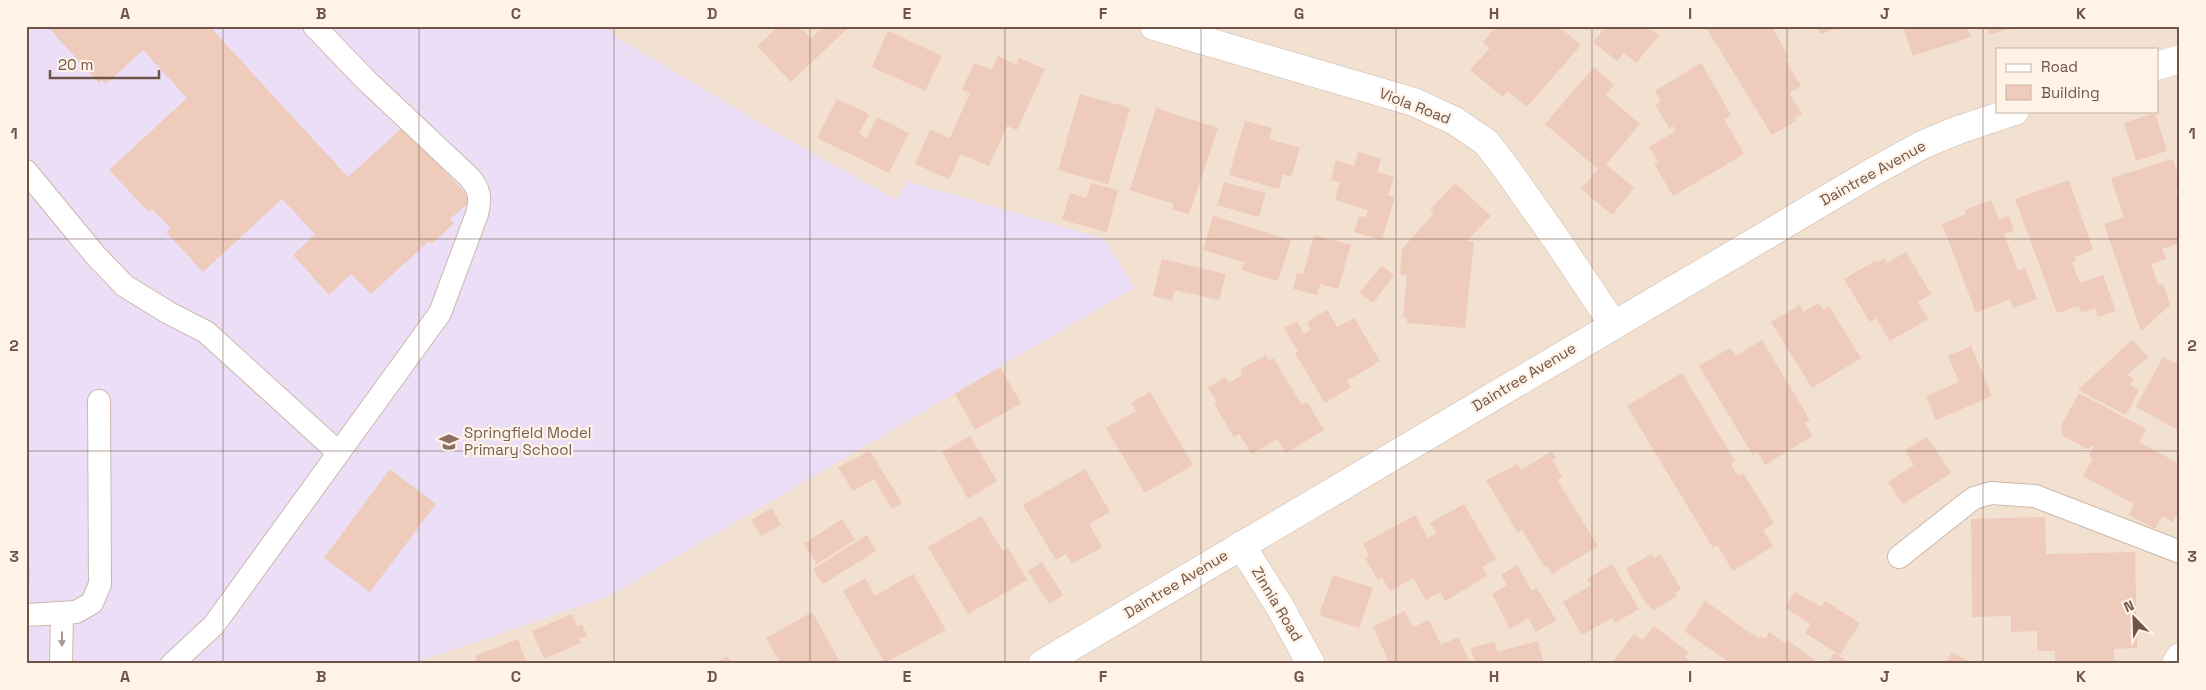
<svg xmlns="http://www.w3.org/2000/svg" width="2206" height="690" viewBox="0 0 2206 690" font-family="'Space Grotesk',sans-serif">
<rect width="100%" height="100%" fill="#fbeee1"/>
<path fill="#f2e0d0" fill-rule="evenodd" d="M26,26h2154v638h-2154zM1997,49h160v62h-160z"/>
<path fill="#ebdef6" d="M26,26h585l2,9 171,102 113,63 10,-19 198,58 29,49 -524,308 -199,68h-385z"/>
<path fill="#eecbba" d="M47,26h162l139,151 55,-50 69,73 -22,19 4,4 -22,21 -3,-3 -58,53 -20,-20 -22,21 -36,-40 22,-21 -33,-35 -79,73 -37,-40 5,-4 -19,-19 -3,3 -40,-42 78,-72 -44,-48 -37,34 -4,-4 -3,3z
M779,26h20l12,13 13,-13h26l-59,56 -34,-36z
M1497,26h61l23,19 -54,62 -19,-16 -5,6 -33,-27 20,-22 -7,-6z
M1607,26h39l13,10 -23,27 -12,-10 -7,8 -24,-19z
M1705,26h66l18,31 -4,2 16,27 -12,7 13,21 -8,4 2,3 -24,14z
M1818,26h25v1l-23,7z
M1903,26h64l4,11 -58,19z
M1986,26h30v1l-27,8z
M888,31l54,25 -17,35 -53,-24z
M998,56l18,9 3,-7 26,11 -28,61 -10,-4 -18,40 -28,-12 -12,25 -34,-15 15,-34 20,8 20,-45 -8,-3 12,-27 18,7z
M1701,63l30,52 -7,4 20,35 -71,42 -19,-32 4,-2 -9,-15 27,-16 -3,-5 -4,2 -14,-23 6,-3 -6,-11z
M1594,67l20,18 -8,10 34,29 -34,40 28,24 -22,27 -31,-26 17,-20 -53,-45z
M1080,94l50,14 -22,76 -50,-14z
M837,99l32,15 -10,20 8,4 10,-21 32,16 -20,40 -72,-35z
M1156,108l62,20 -29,86 -17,-5 2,-5 -44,-14z
M2155,113l12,38 -31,10 -12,-38z
M1245,121l27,7 -3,11 31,9 -9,29 -8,-3 -4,15 -50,-14z
M1358,152l23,7 -4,13 17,5 -6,19 7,1 -13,43 -28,-8 5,-16 7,1 2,-7 -33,-10 5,-18 -9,-2 5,-20 18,6z
M2173,159l7,23v7l-5,1 5,17v36l-18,6 4,10 -15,5 7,21 5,-1 7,21 -29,26 -37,-107 20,-7 -13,-39z
M2069,180l24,70 -19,7 2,4 -4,2 8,20 23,-8 13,36 -18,6 -3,-9 -14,5 -2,-7 -22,7 -42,-114z
M1224,182l42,11 -7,24 -42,-12z
M1091,183l27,7 -11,42 -45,-12 8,-27 16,5z
M1455,183l36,33 -24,25 7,1 -9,86 -58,-5v-5l-4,-1 4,-42 -7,-1 2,-25 32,-36 -4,-3z
M1991,200l8,20 10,-4 5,15 -10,3 14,37 7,-3 12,31 -24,9 -3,-9 -34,14 -34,-89 24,-10 -1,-4z
M1213,216l78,24 -13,41 -36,-11 2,-8 -41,-12z
M1314,235l37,10 -13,44 -18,-5 -3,11 -24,-6 4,-16 6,1z
M1906,252l25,42 -13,8 10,17 -38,22 -14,-23 -6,4 -26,-43 31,-18 1,2 9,-5 2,5z
M1162,259l64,15 -7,26 -44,-10 -3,10 -19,-4z
M1382,266l12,9 -21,28 -14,-10z
M1818,303l5,7 6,-4 32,52 -49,30 -41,-66 29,-17 4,7z
M1327,310l10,17 17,-9 26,43 -33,20 4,6 -26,16 -30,-50 3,-2 -14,-23 13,-7 7,13 7,-4 -4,-8z
M1762,340l48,80 -5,3 7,13 -47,29 -8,-14 -4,4 -54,-89 31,-18 6,8z
M2132,340l16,17 -21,18 7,4 -4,6 9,5 -13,25 -48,-25z
M1971,346l21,50 -56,24 -10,-24 33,-14 -11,-26z
M1266,355l3,6 4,-3 29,47 5,-3 17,28 -38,23 -9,-14 -25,15 -13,-20 -5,3 -20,-33 3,-2 -9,-14 17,-11 4,6 13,-8 -2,-5z
M2163,357l17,8v66l-44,-24z
M1000,367l21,36 -46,27 -20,-36z
M1682,373l53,88 -4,3 7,12 5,-3 31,50 -11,7 10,16 -40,25 -16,-26 -4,3 -86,-142z
M1150,392l43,73 -48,28 -39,-65 30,-17 -5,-8z
M2079,393l67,36 -7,13 41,22v45l-7,13 -11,-6 -7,13 -26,-14 5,-11 -51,-28 10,-18 -4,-2 6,-12 -8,5 -24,-13 -2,-10z
M970,436l27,45 -29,18 -26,-47z
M1927,437l24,36 -48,31 -15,-22 26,-17 -9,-15z
M870,451l32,52 -10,6 -18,-30 -21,12 -15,-24z
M1552,451l4,7 -4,2 10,17 -5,3 41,66 -46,28 -6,-9 -2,1 -22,-36 -4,3 -32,-53 32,-16 3,6z
M390,469l46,35 -66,88 -46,-34z
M1085,469l25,43 -21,12 13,23 -30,17 -6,-10 -10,6 -33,-55z
M1464,504l32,55 -14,8 5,9 -42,25 -5,-9 -14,8 -13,-22 -23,13 -8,-13 -4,2 -13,-22 4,-2 -6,-12 52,-29 13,23 9,-4 -7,-11z
M772,508l9,17 -20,11 -10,-16z
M981,516l22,35 5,-3 19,32 -59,34 -40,-67z
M2045,517l1,37 89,-2 2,96 -23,1v15h-59v-13h-18v-20l-26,1v-16l-39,1 -1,-98z
M842,519l13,21 -38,24 -13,-20z
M867,535l9,16 -53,33 -10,-15z
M26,551h3l1,30h-4z
M1651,554l3,4 7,-3 20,34 -6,4 2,3 -24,15 -4,-7 -2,1 -21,-36z
M1042,562l21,33 -14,9 -21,-33z
M1612,564l27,45 -24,14 -3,-5 -30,17 -19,-33 28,-17 -4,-6z
M1517,565l15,26 5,-3 19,32 -20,12 -8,-14 -18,11 -18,-35 15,-9 -6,-10z
M913,574l33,56 -61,33 -42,-72 22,-13 10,18z
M1333,575l40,13 -14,40 -40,-13z
M1795,592l26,15 4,-6 35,22 -20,32 -35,-22 6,-9 -26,-16z
M1705,601l54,38 2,-3 4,3 4,-7 16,11 2,-3 34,24h-89l-48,-33z
M1405,611l8,16 16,-7 12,25 17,-8 13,27h-81l-17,-37z
M812,612l29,52h-60l-15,-26z
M572,614l5,12 5,-2 5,12 -8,3 2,4 -37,16 -12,-28z
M1654,626l34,26 -3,5 9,7h-83l23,-30 9,6z
M518,639l9,25h-49l-3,-8z
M1538,641l6,23h-69l-4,-16 24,-6 2,10z
M1952,652l22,12h-29z
M1834,653l18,11h-25z
M728,656l4,8h-19z"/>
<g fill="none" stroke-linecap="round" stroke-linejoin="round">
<defs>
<path id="service" d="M26,171l70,85 29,30 44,27 37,19 133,121
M1899,557l67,-53 8,-6 17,-5 44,3 145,56
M26,615l50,-3 16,-9 8,-19 -1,-183
M61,664l1,-51
M172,664l42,-39 226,-312 37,-99c4,-16 3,-25 -8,-37l-102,-96 -53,-55"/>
<path id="minor" d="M1154,26l260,76 41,19 31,21 20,26 50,71 57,85
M2157,66l23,-7
M1241,545l39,62 31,57
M1042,664l829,-491 51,-28 36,-15 57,-19
M2176,664l4,-7"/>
</defs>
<use href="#service" stroke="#cdb8ab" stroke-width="24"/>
<use href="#minor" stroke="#cdb8ab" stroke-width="29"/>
<use href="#service" stroke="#fff" stroke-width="22"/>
<use href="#minor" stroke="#fff" stroke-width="28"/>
</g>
<defs><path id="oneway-solid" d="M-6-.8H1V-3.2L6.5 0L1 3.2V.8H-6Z" transform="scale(1.25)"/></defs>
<use fill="#a99892" href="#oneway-solid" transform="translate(62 639) rotate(90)"/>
<path fill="none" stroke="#705449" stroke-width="1" stroke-opacity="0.55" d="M223,26v638M419,26v638M614,26v638M810,26v638M1005,26v638M1201,26v638M1396,26v638M1592,26v638M1787,26v638M1983,26v638M26,239h2154M26,451h2154"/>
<defs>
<symbol id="school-bare" viewBox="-9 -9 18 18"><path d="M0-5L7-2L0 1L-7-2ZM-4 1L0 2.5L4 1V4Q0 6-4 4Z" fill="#8d6e63" stroke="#fef3e6" stroke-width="2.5" paint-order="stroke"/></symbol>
</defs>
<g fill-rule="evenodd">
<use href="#school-bare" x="435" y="428" width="28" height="28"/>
</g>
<g text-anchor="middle" stroke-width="4.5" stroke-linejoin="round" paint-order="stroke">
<g font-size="15" fill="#705449" stroke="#fef3e6">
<text transform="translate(1415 106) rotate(21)" y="5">Viola Road</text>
<text transform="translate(1873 173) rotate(-29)" y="5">Daintree Avenue</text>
<text transform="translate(1524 377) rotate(-31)" y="5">Daintree Avenue</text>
<text transform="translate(1176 584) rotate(-31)" y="5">Daintree Avenue</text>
<text transform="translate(1277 604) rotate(59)" y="5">Zinnia Road</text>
</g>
<g font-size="15" fill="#785e54" stroke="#fef3e6" text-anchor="start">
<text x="464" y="438">Springfield Model<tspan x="464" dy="17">Primary School</tspan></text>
</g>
</g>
<rect width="2206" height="690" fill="none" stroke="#fef3e6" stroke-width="55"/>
<rect x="1996" y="48" width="162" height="65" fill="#fef3e6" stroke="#c5b3a7"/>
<rect x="2006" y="64" width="25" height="8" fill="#ffffff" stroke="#c5b3a7"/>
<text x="2041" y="72" font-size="15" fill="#705449">Road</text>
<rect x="2006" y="85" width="25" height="15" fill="#eecbba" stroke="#c5b3a7"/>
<text x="2041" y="98" font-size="15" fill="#705449">Building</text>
<g transform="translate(2134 618) rotate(337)" stroke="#fef3e6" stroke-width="4" paint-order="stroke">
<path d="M0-4L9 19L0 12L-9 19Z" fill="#705449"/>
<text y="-8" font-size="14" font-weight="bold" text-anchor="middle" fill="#705449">N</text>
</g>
<path d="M50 70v8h109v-8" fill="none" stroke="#705449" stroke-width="2.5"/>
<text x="58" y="70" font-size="15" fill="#705449" stroke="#fef3e6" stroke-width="4" paint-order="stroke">20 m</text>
<rect x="28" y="28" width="2150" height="634" fill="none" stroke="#705449" stroke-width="2"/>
<g font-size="16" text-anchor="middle" font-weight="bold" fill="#705449">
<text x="125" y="19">A</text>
<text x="321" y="19">B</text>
<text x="516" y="19">C</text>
<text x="712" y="19">D</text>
<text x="907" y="19">E</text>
<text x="1103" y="19">F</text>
<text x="1299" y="19">G</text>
<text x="1494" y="19">H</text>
<text x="1690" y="19">I</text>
<text x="1885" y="19">J</text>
<text x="2081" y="19">K</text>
<text x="14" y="139">1</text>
<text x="2192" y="139">1</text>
<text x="14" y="351">2</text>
<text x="2192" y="351">2</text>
<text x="14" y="562">3</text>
<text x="2192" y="562">3</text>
<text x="125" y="682">A</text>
<text x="321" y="682">B</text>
<text x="516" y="682">C</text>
<text x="712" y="682">D</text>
<text x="907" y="682">E</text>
<text x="1103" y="682">F</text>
<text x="1299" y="682">G</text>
<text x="1494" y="682">H</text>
<text x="1690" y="682">I</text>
<text x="1885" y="682">J</text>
<text x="2081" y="682">K</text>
</g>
</svg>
